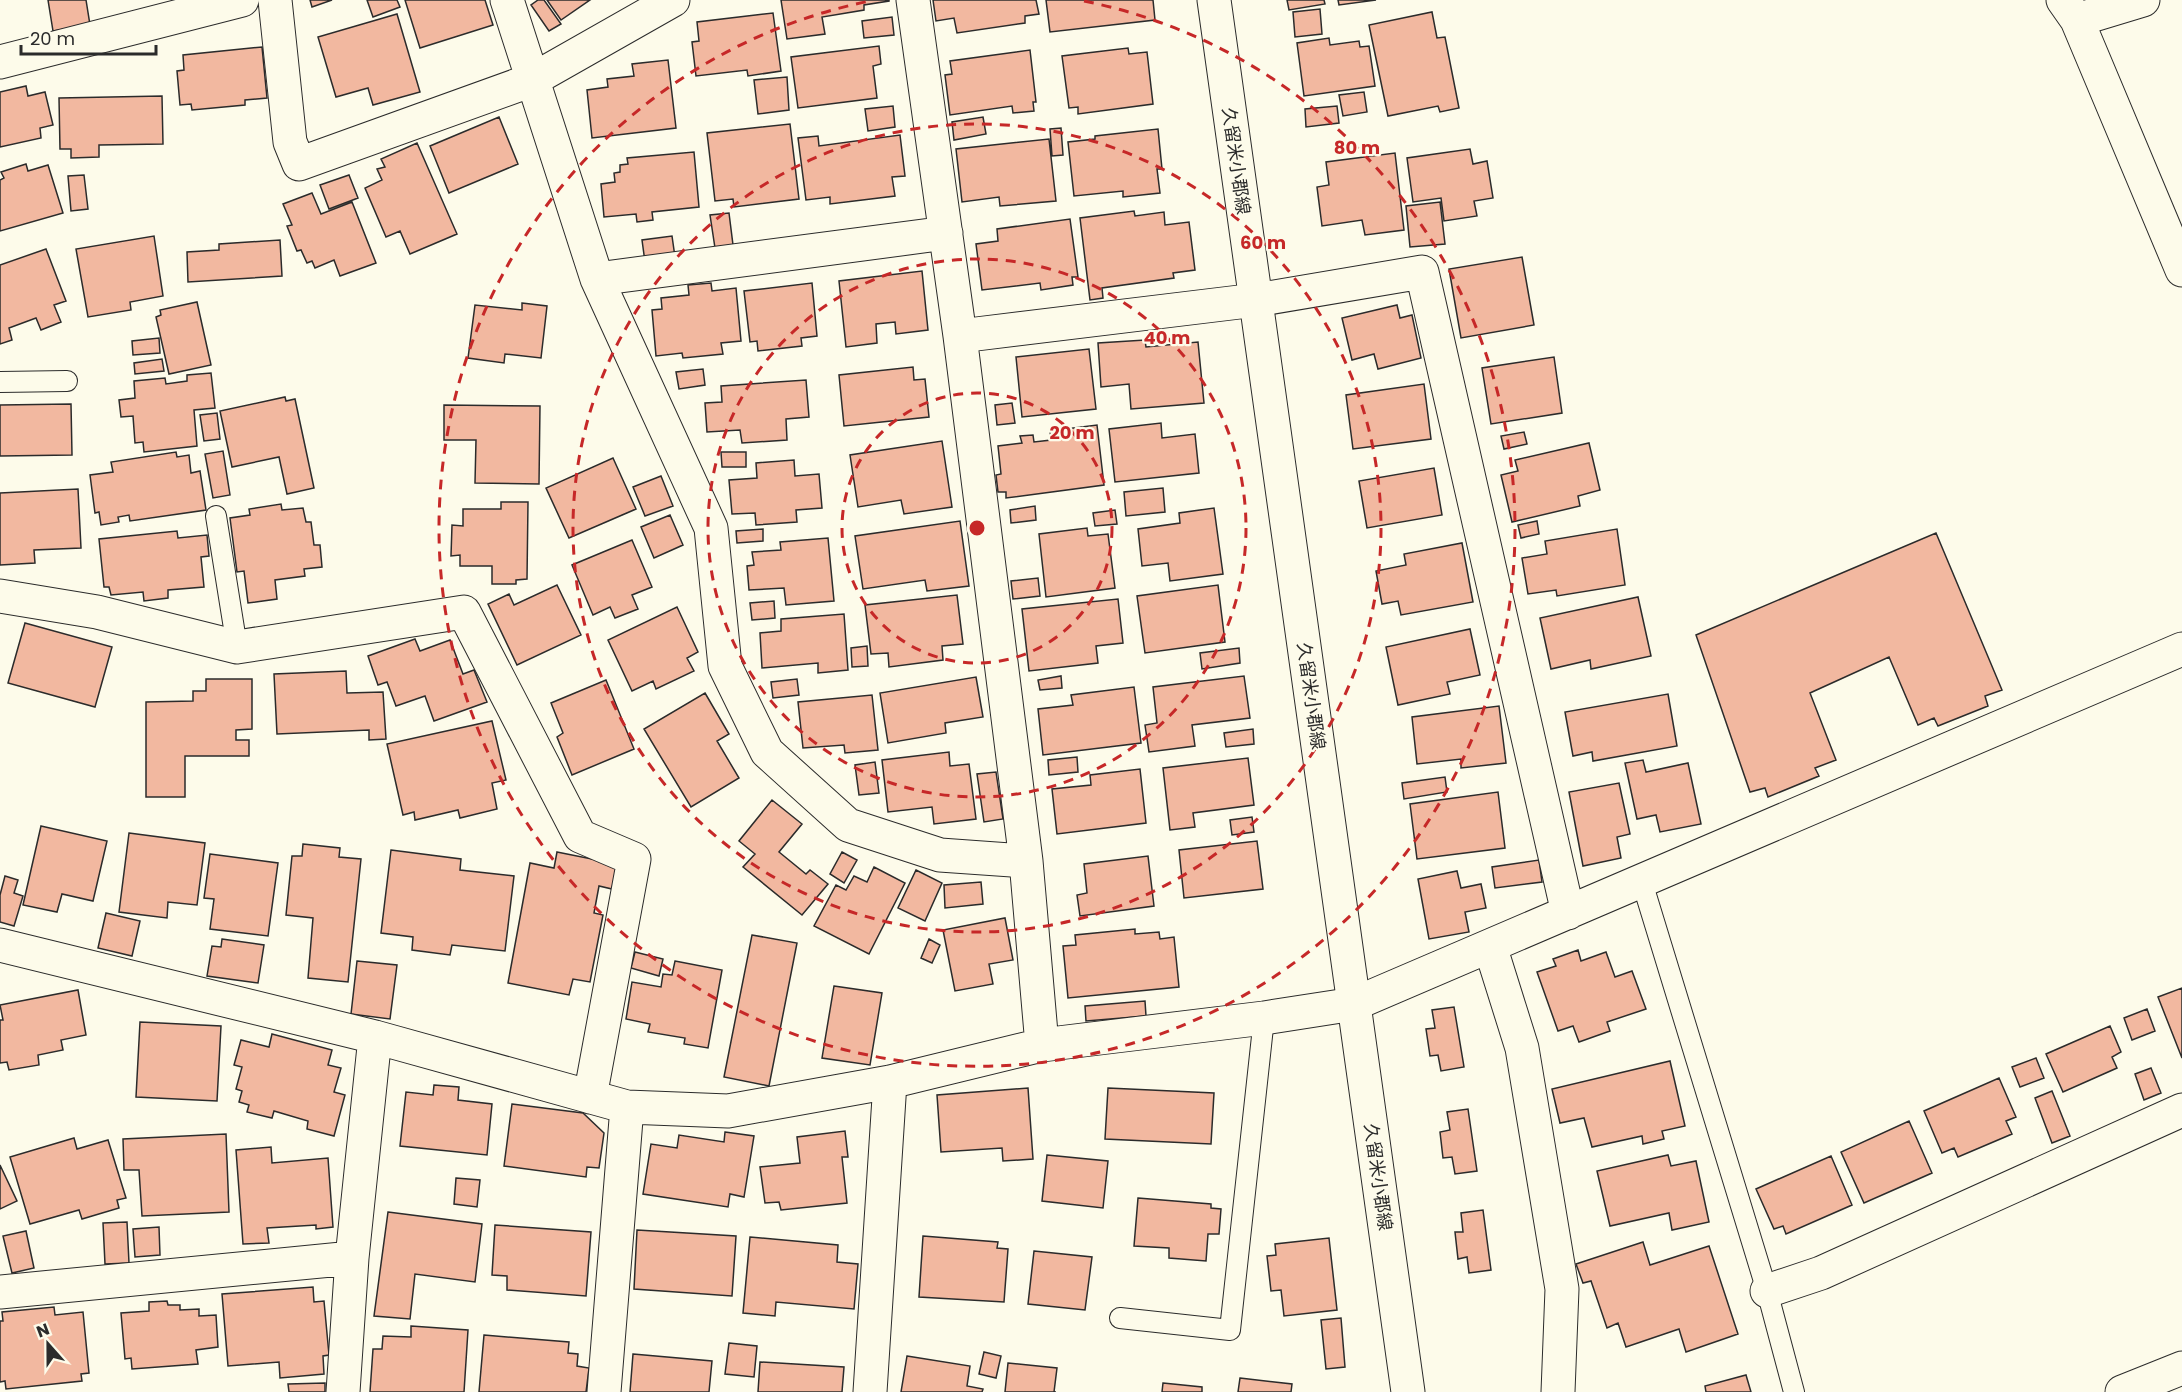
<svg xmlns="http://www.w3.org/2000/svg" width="2182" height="1392" viewBox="0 0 2182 1392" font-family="Poppins,'Noto Sans JP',sans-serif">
<rect width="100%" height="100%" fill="#fdfbea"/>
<path fill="#f2b8a0" stroke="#2b2b2b" stroke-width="1.5" d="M48,0h38l4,25 -37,6z
M310,0h22l-20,7z
M367,0h30l3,7 -27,10z
M405,0h80l8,25 -73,23z
M538,0h6l17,24 -12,7 -18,-26z
M547,0h43l-29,20z
M781,0h108v1l-25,4v5l-42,7 3,17 -38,5z
M933,0h103l3,14 -14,2v7l-68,10 -3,-15 -18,3z
M1046,0h107l2,20 -105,12z
M1287,0h37l1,4 -36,6z
M1338,0h38l-37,5z
M1320,9l2,25 -27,3 -2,-25z
M1432,12l5,26 8,-1 14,71 -19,4 -2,-6 -50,10 -19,-91z
M773,13l8,58 -33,5 -1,-6 -51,6 -4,-34 7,-1 -2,-19z
M397,14l23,78 -47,13 -5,-17 -32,9 -18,-60z
M892,17l2,18 -30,3 -2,-17z
M1329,38l1,7 29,-4 1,6 9,-1 6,40 -71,10 -7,-53z
M879,46l2,18 -8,2 4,32 -79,10 -7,-51z
M262,47l5,51 -22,2v5l-53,5 -1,-6 -11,1 -3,-34 7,-1 -1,-15z
M1128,48l1,6 18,-2 6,52 -75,10v-7l-9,1 -7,-52z
M1030,50l6,52h-3l1,9 -21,2 -1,-7 -62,9 -5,-40 7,-1 -2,-13z
M668,60l8,68 -84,10 -5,-48 21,-3 -1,-8 27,-3 -2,-12z
M787,77l2,33 -31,4 -4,-34z
M26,86l2,10 17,-4 8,33 -13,3 1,10 -41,9v-55z
M1364,92l3,20 -24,4 -4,-21z
M162,96l1,48 -64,1v12l-28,1v-9h-11l-1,-51z
M893,106l2,21 -27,4 -3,-22z
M1337,106l2,17 -33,4 -1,-18z
M499,117l19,47 -69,29 -19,-47z
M983,117l3,17 -32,6 -2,-18z
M790,124l9,75 -65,8 -1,-8 -18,2 -8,-68z
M1061,128l2,27 -11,1 -2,-27z
M1158,129l4,40h-5l3,24 -37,4v-6l-49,5 -6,-54 27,-3v-3z
M900,135l5,41 -13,1 3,19 -65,8v-7l-24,3 -8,-62 20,-2 1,10z
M1049,139l7,62 -56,5 -1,-9 -37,5 -6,-53z
M417,143l40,91 -47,20 -10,-23 -14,6 -21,-49 17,-8 -5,-11 8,-2 -4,-8z
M1470,149l3,15 14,-3 6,37 -19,3 3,15 -33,5 -3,-23 -28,4 -6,-44z
M694,152l5,55 -47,5 1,8 -16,2 -1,-8 -32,3 -3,-33 14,-2 -1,-9 6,-1v-7l8,-1 -1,-6z
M1395,153l9,77 -39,5 -3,-15 -40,6 -5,-39 12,-2 -3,-23z
M26,164l2,7 20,-6 15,48 -63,18v-51l4,-2 -3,-6z
M84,175l4,34 -17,2 -3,-35z
M349,175l9,23 -29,11 -9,-24z
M312,193l9,21 31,-12 24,61 -36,13 -6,-16 -19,8 -3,-7 -5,2 -6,-13 -4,1 -10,-25 5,-1 -9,-21z
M1440,202l5,42 -35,3 -4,-41z
M1134,211l1,5 29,-4 1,13 24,-3 6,48 -22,3 1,5 -72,10 1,10 -13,2 -10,-82z
M729,213l4,32 -18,3 -5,-33z
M1070,219l8,58h-6l1,8 -32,5 -1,-7 -58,7 -6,-46 22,-3 -1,-12z
M154,236l9,60 -33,6 1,8 -43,7 -12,-68z
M672,236l3,21 -30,5 -3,-22z
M280,240l2,36 -94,6 -1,-30 32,-2v-6z
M46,249l20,52 -12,4 7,17 -20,8 -5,-12 -27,10 3,12 -12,4v-79z
M1522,257l12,68 -73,13 -12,-69z
M922,271l6,59 -32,4 -1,-12 -19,2 1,19 -31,4 -7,-66z
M711,283l1,8 24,-3 5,53 -20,2 2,11 -40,4 -1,-5 -26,3 -4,-46 10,-1 -1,-11 28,-3 -1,-10z
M812,283l5,53 -16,2 1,8 -44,5 -1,-10 -7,1 -6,-51z
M197,302l14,63 -42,9 -13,-57 5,-2 -1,-5z
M522,303l25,3 -6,52 -36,-4 -1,9 -36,-5 7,-53 47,5z
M1397,305l3,13 12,-3 9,43 -43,11 -4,-15 -22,6 -10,-42z
M159,338l1,15 -27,2 -1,-14z
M1145,340l1,7 52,-5 6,61 -73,6 -2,-25 -28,3 -3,-44z
M1089,349l7,60 -74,8 -6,-60z
M1554,357l8,56 -71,11 -9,-56z
M162,359l2,12 -29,3 -1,-11z
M913,367l1,13 11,-1 4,38 -85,9 -5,-51z
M703,369l2,16 -26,4 -3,-17z
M211,373l4,35 -21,2 3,36 -53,6 -1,-10 -8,1 -2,-27 -12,1 -2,-17 16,-2 -1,-17 31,-3 1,6 21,-3v-6z
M806,380l3,37 -23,2 1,21 -45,3 -2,-13 -33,2 -2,-29 17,-1 -1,-16z
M1424,384l7,55 -78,10 -7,-54z
M285,397l1,4 9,-2 19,89 -27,6 -8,-37 -47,10 -12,-56z
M1012,403l3,20 -18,2 -2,-20z
M71,404l1,51 -72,1v-51z
M444,405l96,1 -1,78 -64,-1 1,-43h-32z
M217,413l3,26 -16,2 -4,-26z
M1161,423l1,15 33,-4 4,39 -84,9 -6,-53z
M1097,425l7,60 -98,13v-6h-8l-2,-17 5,-1 -3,-28 24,-3 -2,-7 13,-1 1,7 17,-2 -1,-9z
M1524,432l3,12 -23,5 -3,-13z
M942,441l10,66 -48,7 -3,-14 -43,7 -8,-52z
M1589,443l11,47 -22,6 2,10 -68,16 -11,-47 17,-4 -3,-11z
M223,451l7,44 -17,3 -8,-44z
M176,452l1,5 12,-2 2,18 9,-2 6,39 -76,11 -1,-6 -11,2 1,5 -18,3 -2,-13 -4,1 -5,-38 23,-3 -2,-10z
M721,452h25v15h-24z
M613,458l23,51 -67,29 -23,-50z
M794,460l1,16 24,-2 3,34 -26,2 1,12 -41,3 -1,-12 -23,1 -3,-34 28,-2 -1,-15z
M1434,468l8,47 -75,13 -8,-47z
M661,476l12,30 -28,10 -12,-29z
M1163,488l2,24 -39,4 -2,-24z
M78,489l3,59 -47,2 1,13 -35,2v-72z
M501,502h27l-1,77 -11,1v4h-24v-18h-32v-11l-9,1 1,-31 11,1v-17h38z
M281,504l1,6 21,-2 3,14h5l3,23h6l2,22 -18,2 1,7 -30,4 2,19 -29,4 -4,-32 -7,1 -7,-54 20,-3 -1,-6z
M1035,506l1,14 -25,3 -1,-13z
M1214,508l9,66 -53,7 -2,-18 -26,3 -4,-37 42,-6 -1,-10z
M1115,510l2,14 -22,2 -2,-13z
M670,515l13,30 -29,13 -13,-31z
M960,521l9,65 -42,5 -2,-11 -62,9 -8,-53z
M1537,521l2,13 -18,4 -3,-13z
M1087,528l1,8 20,-2 7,54 -69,9 -7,-63z
M763,529v12l-26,2 -1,-12z
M1617,529l8,56 -68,11 -1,-6 -28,4 -6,-36 25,-4 -2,-13z
M177,531l1,7 29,-3 2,21 -8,1 3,30 -36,3v8l-24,3 -1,-9 -32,3 -2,-8h-5l-5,-48z
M1936,533l66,157 -17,6 3,10 -50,20 -4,-8 -16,7 -29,-68 -79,36 26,67 -21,8 4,8 -51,21 -3,-9 -15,4 -54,-157z
M828,538l6,63 -48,4 -2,-17 -35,2 -2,-24 7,-1 -2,-13 29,-2 -1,-8z
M632,540l20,47 -20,8 6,14 -23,9 -5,-11 -17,8 -21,-50z
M1462,543l11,59 -72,13 -3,-14 -16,3 -6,-33 30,-6 -2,-11z
M1038,578l2,18 -27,3 -2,-18z
M557,585l24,50 -64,30 -29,-61 21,-10 5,11z
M1218,585l7,57 -80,11 -8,-57z
M957,595l6,49 -21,2 1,14 -54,7 -1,-14 -17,1 -6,-49z
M1638,597l13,59 -60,13 -1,-9 -39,9 -11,-51z
M1118,599l5,44 -27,3 2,17 -69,8 -7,-62z
M774,601l1,17 -23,2 -2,-17z
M677,607l21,45 -11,6 7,13 -38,18 -3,-8 -21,10 -24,-51z
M844,614l4,56 -30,3v-10l-56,5 -2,-35 21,-2v-12z
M25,623l87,24 -17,60 -87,-24z
M1470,629l10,46 -33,7 3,12 -52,11 -12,-58z
M415,639l5,12 30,-11 13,34 11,-4 13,32 -53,19 -9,-25 -29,10 -9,-24 -9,3 -10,-29z
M867,646l1,20 -16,1 -1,-19z
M1239,648l1,15 -38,6 -2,-16z
M346,671l1,22 36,-1 3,47 -17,1v-10l-92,4 -3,-60z
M1061,676l1,12 -22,2 -2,-10z
M1244,676l6,42 -58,7 3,21 -46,6 -4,-27 12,-2 -4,-36z
M976,677l7,40 -38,6 1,10 -58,10 -8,-50z
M206,679h46v50l-16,1v10h13v16h-64v41h-39v-95l47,-1v-10h13z
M797,679l2,16 -26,3 -2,-16z
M606,680l28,69 -62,26 -15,-38 6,-4 -12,-30z
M1134,687l7,56 -98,12 -5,-46 35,-4 -2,-10z
M705,693l24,41 -12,7 22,37 -48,29 -47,-78z
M1668,694l9,52 -84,15 -1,-9 -19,4 -8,-44z
M872,695l6,55 -33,3 -1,-8 -41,3 -5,-46z
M1499,706l7,57 -45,5v-9l-44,5 -5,-47z
M492,721l14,59 -14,3 5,26 -37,9 -2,-8 -43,10 -1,-8 -11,3 -16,-71z
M1253,729l1,15 -28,3 -2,-14z
M949,752l1,14 19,-2 7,55 -42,5 -2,-17 -44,5 -6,-52z
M1077,757l1,15 -29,3 -1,-15z
M1248,758l6,47 -61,8 2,14 -25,3 -7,-62z
M1643,760l3,12 42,-9 13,61 -41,8 -4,-17 -19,4 -12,-56z
M875,762l4,31 -20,2 -4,-30z
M1140,769l6,54 -89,11 -5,-45 39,-4 -1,-10z
M996,772l7,47 -19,3 -7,-48z
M1445,777l2,15 -43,7 -2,-16z
M1619,783l11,51 -13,3 4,21 -38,8 -14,-74z
M1498,792l7,56 -88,11 -7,-55z
M772,800l30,24 -23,28 27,22 4,-4 18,14 -26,31 -59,-48 12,-13 -16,-13z
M1252,817l2,15 -22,3 -2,-15z
M41,826l66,15 -14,60 -31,-7 -5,18 -34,-7z
M129,833l76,10 -8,62 -29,-3 -1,16 -48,-6z
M1257,841l6,48 -79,9 -5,-48z
M303,844l37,4 -1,9 22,2 -13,123 -40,-4 5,-60 -27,-3 6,-59h10z
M391,850l70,9 -1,11 54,6 -9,75 -53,-6 -2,10 -38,-5 1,-13 -32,-4z
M557,852l60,12 -5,25 -13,-3 -5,27 9,2 -13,67 -17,-3 -4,16 -61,-12 22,-120 24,5z
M842,852l15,8 -13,23 -14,-9z
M210,854l68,9 -10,73 -58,-7 4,-30 -10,-1z
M1148,856l6,50 -74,10 -3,-21 10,-2 -3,-29z
M1539,860l3,22 -47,6 -3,-21z
M874,867l31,16 -36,71 -55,-28 22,-41 10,5 8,-14 13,6z
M916,870l26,13 -17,38 -27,-13z
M1457,871l4,17 20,-4 5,24 -21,4 4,20 -40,7 -11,-60z
M5,876l13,4 -4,13 9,3 -9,30 -14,-4v-27z
M981,882l2,22 -38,4 -1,-23z
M106,913l34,8 -8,35 -34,-8z
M1005,918l8,42 -24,4 4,20 -38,7 -12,-61z
M1135,929v5l24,-2 1,7 14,-2 5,50 -111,11 -5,-52 13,-1 -1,-10z
M752,935l45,8 -28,143 -45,-9z
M222,939l42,6 -6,38 -51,-7 5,-30 9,1z
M929,939l11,6 -8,18 -11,-5z
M1578,950l3,11 25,-9 9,25 17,-6 14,38 -39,13 3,9 -31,11 -6,-16 -15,5 -21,-59 19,-6 -3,-7z
M635,952l28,7 -4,17 -28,-8z
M357,961l40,4 -7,54 -39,-5z
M675,961l47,9 -14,78 -24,-4 1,-6 -37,-6 2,-8 -24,-5 6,-37 29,5 2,-13 9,1z
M834,986l48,7 -12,72 -48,-7z
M2182,988v70l-24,-61z
M78,990l8,45 -25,5 2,10 -25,5 1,10 -30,5 -2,-8 -7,1v-43h3l-3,-15z
M1145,1001l1,15 -60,5 -1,-15z
M1454,1007l10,60 -23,4 -3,-16 -8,1 -4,-27 9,-1 -3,-18z
M2147,1009l8,22 -23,9 -8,-22z
M140,1022l81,4 -4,75 -81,-4z
M2110,1026l11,26 -9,5 5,11 -54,24 -17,-38z
M272,1034l60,16 -4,15 13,3 -7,24 11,3 -11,41 -27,-7 1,-8 -34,-10 -2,7 -25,-6 2,-7 -10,-3 3,-11 -6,-2 6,-22 -8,-2 7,-25 28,7z
M2036,1058l8,20 -24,9 -8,-20z
M1670,1061l15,65 -23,5 2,8 -21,5 -1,-8 -50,11 -8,-29 -24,5 -8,-34z
M2151,1068l10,25 -17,7 -9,-26z
M1999,1078l17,39 -10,4 6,13 -54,23 -4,-9 -12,5 -18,-42z
M434,1085l25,2 -1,13 34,4 -5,51 -87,-9 6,-54 27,3z
M1028,1088l5,71 -30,2 -1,-13 -61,4 -4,-57z
M1108,1088l106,5 -3,51 -106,-5z
M2052,1091l18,45 -18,7 -17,-45z
M512,1104l71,9 21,20 -5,35 -12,-1 -1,10 -82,-11z
M1468,1109l9,62 -22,3 -3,-17 -9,1 -3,-26 10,-2 -3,-18z
M1909,1121l23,52 -68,30 -23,-51z
M845,1131l3,26h-6l5,46 -66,7 -2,-8 -14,1 -5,-36 40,-4 -3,-26z
M725,1132l29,4 -10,61 -14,-3 -2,13 -85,-13 8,-50 26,4 2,-13 45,7z
M226,1134l3,78 -87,4 -3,-46h-15l-1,-31z
M74,1138l3,11 31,-9 18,58 -9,2 2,8 -37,11 -3,-9 -49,14 -20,-67z
M271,1147l1,16 56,-5 5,69 -17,2v-4l-49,3 2,15 -26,1 -7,-94z
M1047,1155l61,6 -5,47 -61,-7z
M1668,1155l3,11 25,-5 13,61 -37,8 -3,-17 -59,13 -13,-55z
M1831,1156l21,49 -66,29 -3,-8 -9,3 -18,-40z
M0,1165l17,36 -17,8z
M456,1178l24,2 -3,27 -23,-3z
M1138,1198l73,6v4l10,1 -2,25h-11l-2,27 -37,-3v-10l-35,-2z
M1483,1210l8,60 -22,3 -2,-16 -9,2 -3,-27h8l-2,-19z
M388,1212l94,12 -7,58 -60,-8 -5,45 -36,-3z
M127,1222l2,41 -24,1 -2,-41z
M495,1225l96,7 -5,64 -79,-6v-14l-15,-1z
M159,1227l1,28 -25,2 -2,-28z
M637,1230l99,6 -4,60 -98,-7z
M26,1231l8,37 -22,5 -9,-37z
M923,1236l75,6 -1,6 11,1 -4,53 -85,-5z
M750,1237l88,8 -1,17 21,2 -4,45 -78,-7 -1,14 -32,-3z
M1329,1238l8,72 -53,6 -3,-26 -10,1 -4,-35 9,-1 -1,-11z
M1643,1242l7,23 59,-19 29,88 -52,18 -7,-23 -53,18 -8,-24 -11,5 -16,-47 -8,2 -7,-19z
M1034,1251l58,6 -7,53 -57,-6z
M313,1287l1,15 10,-1 5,54 -6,1 1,18 -44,4 -1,-16 -51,4 -6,-72z
M167,1301l1,4h12v5l19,-1v7l17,-1 2,32 -22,3 2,14 -66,5 -1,-11 -6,1 -4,-46 28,-2v-9z
M54,1307l1,8 28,-3 6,61 -8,1 1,7 -76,8 -1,-8 -5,1v-61h3l-1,-9z
M1341,1318l4,49 -19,2 -5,-49z
M411,1326l57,4 -4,62h-94l3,-43h9l1,-13 28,1z
M484,1335l85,7 -1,11 10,1 -1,12 12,2 -3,24h-107z
M729,1343l28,3 -3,31 -29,-3z
M984,1352l17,4 -5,22 -17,-4z
M633,1354l79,7 -3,31h-79z
M907,1356l63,10 -3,20 16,3 -1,3h-81z
M760,1362l84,5 -2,25h-84z
M1008,1363l49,5 -3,24h2h-51z
M1746,1375l5,17h-45l-1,-6z
M1240,1378l52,6 -1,8h-53z
M325,1383v9h-36l-1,-8z
M1163,1383l39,4v5h-40z"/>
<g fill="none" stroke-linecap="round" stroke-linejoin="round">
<defs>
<path id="service" d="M0,382l67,-1
M216,516l21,131
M1642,882l125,409 27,101
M1120,1318l110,12 34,-312"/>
<path id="minor" d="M275,0l15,142 9,22 233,-84 141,-80
M507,0l90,279 114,249 14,138 42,86 81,73 92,30 86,6
M913,0l47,336 66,525 16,184
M2063,0l14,20 105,250
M2077,20l66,-20
M0,62l242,-62
M597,279l349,-46
M960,336l296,-36 166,-28 146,641
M0,596l97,16 140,35 227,-35 116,224 54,23 -44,238
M0,945l375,92 252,70 101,4 162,-29 152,-37 222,-27 90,-14 828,-355
M1490,946l32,102 40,241 -4,103
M1767,1291l54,-18 361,-163
M0,1292l352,-34
M343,1392l9,-134 23,-221
M604,1392l23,-285
M870,1392l20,-310
M2122,1392l60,-24"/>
<path id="primary" d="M1214,0l194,1392"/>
</defs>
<use href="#service" stroke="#2b2b2b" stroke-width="22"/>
<use href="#minor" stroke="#2b2b2b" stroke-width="35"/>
<use href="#primary" stroke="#2b2b2b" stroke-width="35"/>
<use href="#service" stroke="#fdfbea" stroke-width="20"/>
<use href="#minor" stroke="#fdfbea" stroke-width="33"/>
<use href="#primary" stroke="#fdfbea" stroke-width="33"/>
</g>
<g fill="none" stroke="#c62828" stroke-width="3" stroke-dasharray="10 8">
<circle cx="977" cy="528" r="135"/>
<circle cx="977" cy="528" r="269"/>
<circle cx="977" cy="528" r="404"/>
<path d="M1084 1A538 538 0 1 1 870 1"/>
</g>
<g text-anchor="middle" stroke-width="4.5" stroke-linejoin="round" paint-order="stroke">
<g font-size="18" fill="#2b2b2b" stroke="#fdfbea">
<text transform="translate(1236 161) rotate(82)" y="6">久留米小郡線</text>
<text transform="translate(1311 696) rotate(82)" y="6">久留米小郡線</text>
<text transform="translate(1378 1177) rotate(82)" y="6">久留米小郡線</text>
</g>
</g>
<circle cx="977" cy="528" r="9" fill="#c62828" stroke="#fdfbea" stroke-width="3"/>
<g font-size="18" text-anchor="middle" font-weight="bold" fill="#c62828" stroke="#fdfbea" stroke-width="4.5" stroke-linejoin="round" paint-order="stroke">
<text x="1357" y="154">80 m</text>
<text x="1263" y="249">60 m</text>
<text x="1167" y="344">40 m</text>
<text x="1072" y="439">20 m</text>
</g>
<g transform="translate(48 1344) rotate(339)" stroke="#fdfbea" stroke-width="4.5" paint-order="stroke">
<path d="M0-4.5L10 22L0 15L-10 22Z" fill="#2b2b2b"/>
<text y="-9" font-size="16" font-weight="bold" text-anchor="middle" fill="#2b2b2b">N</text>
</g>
<path d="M21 45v9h135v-9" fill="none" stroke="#2b2b2b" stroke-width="3"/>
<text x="30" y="45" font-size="18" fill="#2b2b2b" stroke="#fdfbea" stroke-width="4.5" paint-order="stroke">20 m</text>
</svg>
